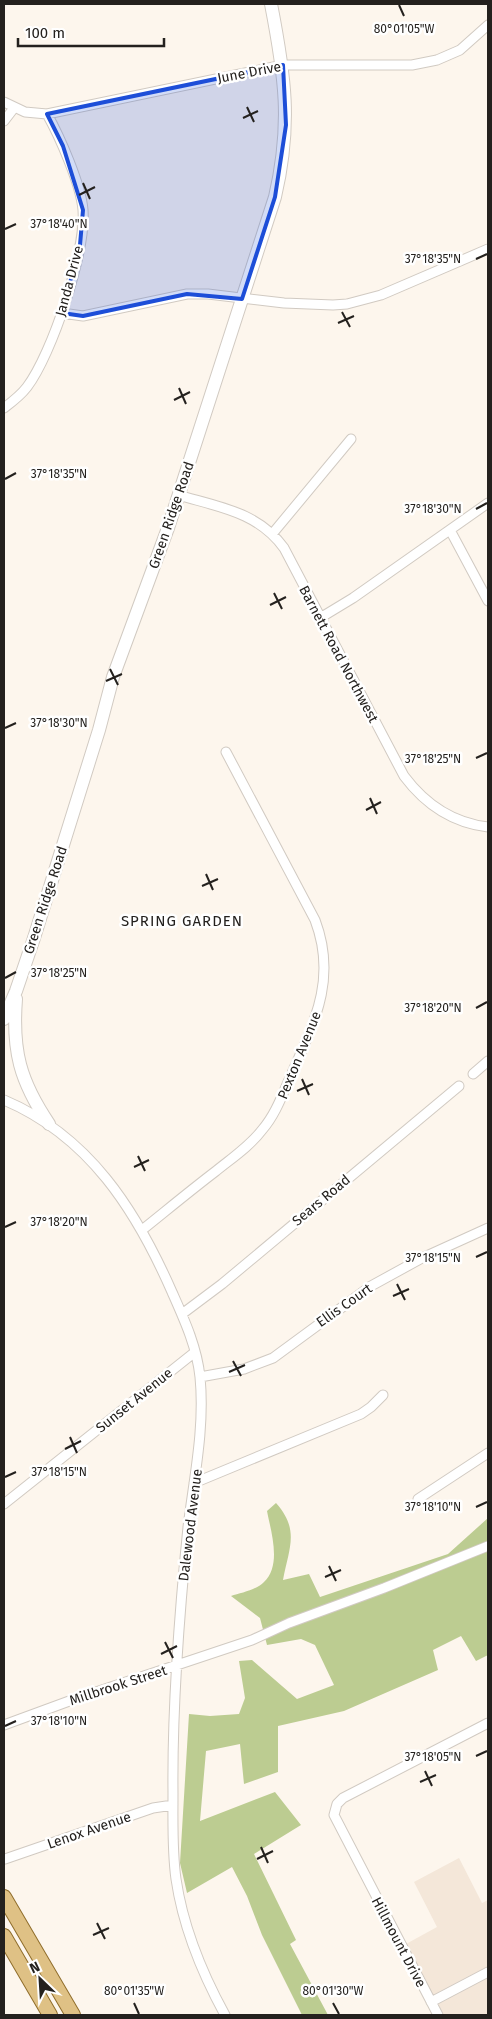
<svg xmlns="http://www.w3.org/2000/svg" width="492" height="2019" viewBox="0 0 492 2019" font-family="'Fira Sans',sans-serif">
<rect width="100%" height="100%" fill="#fdf6ed"/>
<path fill="#f4e7d9" d="M459,1858l23,45 6,-3v115h-44l-38,-71 31,-17 -23,-45z"/>
<path fill="#bccc91" d="M276,1503c24,27 13,45 7,77l26,-6 11,23 128,-43 40,-36v137l-12,6 -15,-25 -28,14 5,20 -94,41 -66,15v46l-34,12 -4,-40 -34,7 -6,70 75,-29 26,33 -47,29 42,86 -6,4 38,71h-26l-40,-80 -15,-39 -15,-29 -45,26 -7,-30 9,-149 21,2 29,-2 6,-16 -6,-37 13,-1 45,39 37,-14 -19,-40 -14,-6 -34,6 -7,-27 -29,-22c10,-3 25,-6 33,-14 18,-17 7,-50 3,-71z"/>
<g fill="none" stroke-linecap="round" stroke-linejoin="round">
<defs>
<path id="street" d="M4,102l21,10 22,2 236,-49h129l25,-5 23,-10 28,-25
M4,121l10,-13
M62,313l21,3 104,-22h21l76,9 49,2 14,-1 34,-9 107,-46
M4,408c8,-6 17,-13 23,-21 25,-33 59,-135 56,-177 -2,-25 -23,-73 -36,-96
M178,495c41,12 80,17 106,53l120,228c21,28 49,47 84,51
M450,530l38,71
M273,533l78,-94
M320,618l33,-20 135,-95
M473,1074l15,-13
M4,1100c85,36 132,110 168,192 12,27 25,55 28,85 5,50 -6,101 -12,150 -9,89 -16,177 -15,266 0,29 -1,58 3,86 7,48 26,94 49,136
M142,1230c25,-20 49,-40 74,-59 16,-13 34,-25 46,-41 14,-16 21,-37 30,-57 23,-52 45,-95 23,-153l-89,-168
M182,1314l40,-30 237,-198
M200,1377l44,-8 29,-11 98,-72 51,-28 66,-30
M194,1483l167,-69 10,-7 12,-12
M418,1499l70,-46
M4,1504l191,-152
M4,1725l68,-25 180,-60 37,-17 95,-35 104,-42
M5,1859l148,-51 20,-3
M431,2002l57,-30
M438,2015l-104,-200 3,-11 6,-6 145,-75"/>
<path id="secondary" d="M16,999c-4,52 4,82 33,125
M4,1019l12,-28 18,-53 65,-208 14,-53 55,-149 107,-331c17,-73 10,-121 -4,-193"/>
<path id="primary" d="M4,1897l69,118
M4,1936l46,79"/>
</defs>
<use href="#street" stroke="#d1cac2" stroke-width="11"/>
<use href="#secondary" stroke="#d1cac2" stroke-width="14"/>
<use href="#primary" stroke="#906e2c" stroke-width="16"/>
<use href="#street" stroke="#fff" stroke-width="9"/>
<use href="#secondary" stroke="#fff" stroke-width="12"/>
<use href="#primary" stroke="#dfc185" stroke-width="14"/>
</g>
<path fill="#1d4ed8" fill-opacity="0.2" stroke="#1d4ed8" stroke-width="4" stroke-linejoin="round" d="M283,65l3,60 -11,72 -33,102 -55,-5 -104,22 -21,-3 18,-68 3,-35 -20,-64 -16,-32z"/>
<path fill="none" stroke="#24211e" stroke-width="2" d="M399,5l5,11M247,107l7,15M243,118l15,-7M83,183l7,16M79,195l16,-8M5,229l11,-5M476,259l11,-5M342,312l8,15M338,323l16,-7M179,388l7,16M174,400l16,-8M5,479l11,-6M476,509l11,-6M274,593l8,16M270,605l16,-8M110,669l8,16M106,681l16,-7M5,728l11,-5M476,758l11,-5M370,798l7,16M366,810l15,-8M206,874l7,16M202,886l16,-7M5,978l11,-6M476,1008l11,-6M302,1079l7,16M297,1091l16,-7M138,1156l7,15M134,1167l15,-7M5,1227l11,-5M476,1257l11,-5M397,1284l8,16M393,1296l16,-7M233,1361l8,15M229,1372l16,-7M70,1437l7,16M65,1449l16,-8M5,1477l11,-5M476,1507l11,-5M329,1566l7,15M325,1577l16,-7M165,1642l8,16M161,1654l16,-8M5,1726l11,-5M476,1756l11,-5M425,1771l7,15M420,1782l16,-7M261,1847l7,16M257,1859l16,-8M97,1923l8,16M93,1935l16,-7M134,2003l5,11M333,2003l6,11"/>
<g text-anchor="middle" stroke-width="5" stroke-linejoin="round" paint-order="stroke">
<g font-size="14" fill="#24211e" stroke="#fff">
<text transform="translate(249 72) rotate(-11)" y="5">June Drive</text>
<text transform="translate(69 281) rotate(-75)" y="5">Janda Drive</text>
<text transform="translate(171 515) rotate(-71)" y="5">Green Ridge Road</text>
<text transform="translate(339 654) rotate(62)" y="5">Barnett Road Northwest</text>
<text transform="translate(45 900) rotate(-72)" y="5">Green Ridge Road</text>
<text transform="translate(299 1055) rotate(-68)" y="5">Pexton Avenue</text>
<text transform="translate(321 1200) rotate(-40)" y="5">Sears Road</text>
<text transform="translate(344 1305) rotate(-35)" y="5">Ellis Court</text>
<text transform="translate(134 1400) rotate(-39)" y="5">Sunset Avenue</text>
<text transform="translate(190 1525) rotate(-83)" y="5">Dalewood Avenue</text>
<text transform="translate(118 1685) rotate(-18)" y="5">Millbrook Street</text>
<text transform="translate(89 1830) rotate(-19)" y="5">Lenox Avenue</text>
<text transform="translate(399 1942) rotate(62)" y="5">Hillmount Drive</text>
</g>
<g font-size="15" letter-spacing="1" fill="#24211e" stroke="#fff">
<text x="182" y="926">SPRING GARDEN</text>
</g>
</g>
<g font-size="12" text-anchor="middle" fill="#24211e" stroke="#fff" stroke-width="5" stroke-linejoin="round" paint-order="stroke">
<text x="404" y="33">80°01'05"W</text>
<text x="59" y="228">37°18'40"N</text>
<text x="433" y="263">37°18'35"N</text>
<text x="59" y="478">37°18'35"N</text>
<text x="433" y="513">37°18'30"N</text>
<text x="59" y="727">37°18'30"N</text>
<text x="433" y="763">37°18'25"N</text>
<text x="59" y="977">37°18'25"N</text>
<text x="433" y="1012">37°18'20"N</text>
<text x="59" y="1226">37°18'20"N</text>
<text x="433" y="1262">37°18'15"N</text>
<text x="59" y="1476">37°18'15"N</text>
<text x="433" y="1511">37°18'10"N</text>
<text x="59" y="1725">37°18'10"N</text>
<text x="433" y="1761">37°18'05"N</text>
<text x="134" y="1995">80°01'35"W</text>
<text x="333" y="1995">80°01'30"W</text>
</g>
<rect width="492" height="2019" fill="none" stroke="#24211e" stroke-width="10"/>
<g transform="translate(40 1979) rotate(335)" stroke="#ffffff" stroke-width="4" paint-order="stroke">
<path d="M0-4L9 19L0 12L-9 19Z" fill="#24211e"/>
<text y="-8" font-size="14" font-weight="bold" text-anchor="middle" fill="#24211e">N</text>
</g>
<path d="M18 38v8h146v-8" fill="none" stroke="#24211e" stroke-width="2.5"/>
<text x="25" y="38" font-size="15" fill="#24211e" stroke="#ffffff" stroke-width="4" paint-order="stroke">100 m</text>
</svg>
